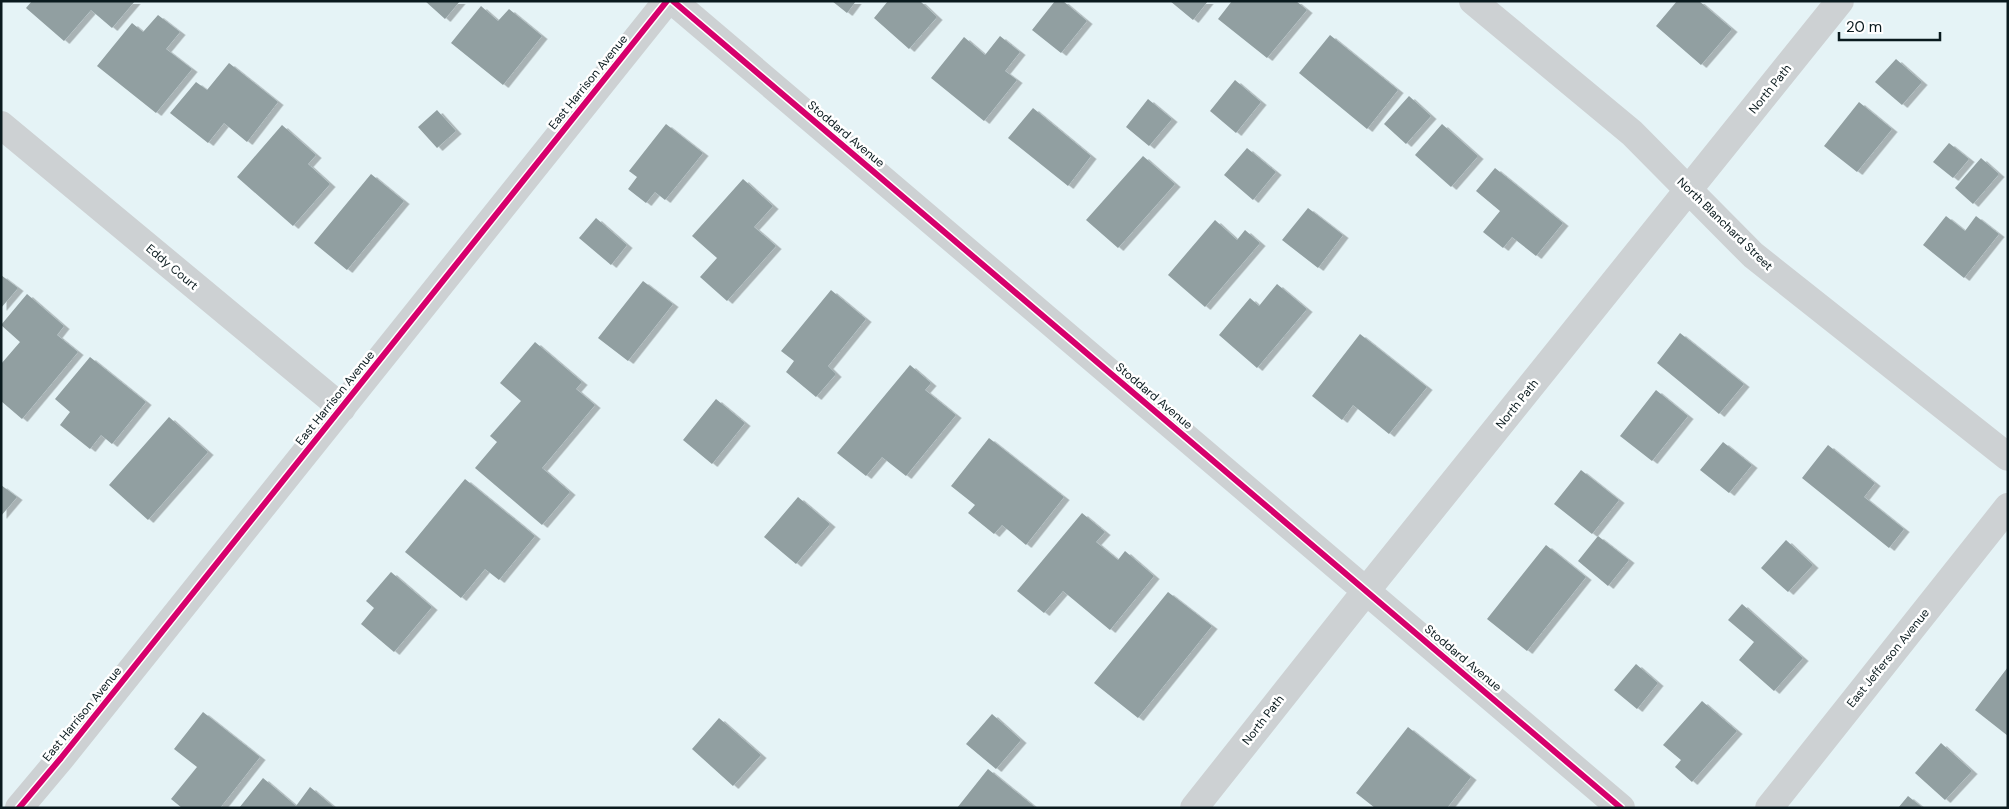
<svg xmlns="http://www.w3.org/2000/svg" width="2009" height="809" viewBox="0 0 2009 809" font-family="'DM Sans',sans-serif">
<defs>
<filter id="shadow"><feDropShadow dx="5.5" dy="3" stdDeviation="0" flood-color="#0004"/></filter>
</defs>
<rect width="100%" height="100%" fill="#e5f3f6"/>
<path fill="#919fa1" filter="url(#shadow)" d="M32,1h103l-23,27 -21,-18 -27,31 -38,-33z
M425,1h35l-15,18z
M832,1h24l-9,12z
M888,1h32l17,16 -28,32 -35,-31z
M1055,1h8l24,20 -26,32 -29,-23z
M1170,1h38l-15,19z
M1232,1h64l11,9 -40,48 -49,-39z
M1677,1h22l33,28 -31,36 -45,-39z
M481,6l17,15 11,-12 33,27 -39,49 -52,-42z
M158,15l22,17 -14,17 26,20 -36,44 -59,-47 35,-43 11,9z
M1330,35l68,55 -31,39 -68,-56z
M1000,36l20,16 -15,19 12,9 -33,41 -53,-43 33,-41 21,18z
M1896,59l26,23 -20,23 -27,-23z
M229,63l49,39 -31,40 -23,-19 -16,20 -38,-30 26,-31 11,8z
M1235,80l26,22 -25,31 -26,-22z
M1409,96l22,20 -25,28 -22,-20z
M1148,99l24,20 -23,27 -23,-19z
M1859,102l33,27 -35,43 -33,-26z
M1033,108l58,48 -23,30 -60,-48z
M437,110l19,21 -19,17 -19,-21z
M666,124l37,29 -38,47 -10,-8 -9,11 -18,-14 9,-12 -8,-6z
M1442,124l36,32 -27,31 -36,-32z
M282,125l34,30 -8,9 22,20 -37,42 -56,-49z
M1949,143l20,16 -16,19 -20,-16z
M1247,148l29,24 -23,28 -29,-25z
M1143,156l32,28 -57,64 -32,-28z
M1981,158l18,16 -26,30 -18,-16z
M1495,168l68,55 -27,33 -24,-19 -9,11 -20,-16 17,-21 -24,-20z
M371,174l33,27 -57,69 -33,-27z
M743,179l30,27 -19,21 22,19 -49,55 -27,-24 17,-19 -25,-22z
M1308,208l35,27 -25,33 -36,-28z
M1946,216l19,15 11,-15 23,18 -35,44 -41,-33z
M596,218l31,27 -16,20 -32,-27z
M1215,220l22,20 8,-10 15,13 -55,64 -37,-32z
M1,275l17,13 -17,20z
M643,281l30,23 -45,57 -30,-23z
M1277,284l30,25 -50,59 -38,-33 31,-37 9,8z
M831,290l35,29 -38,47 8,8 -20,23 -30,-25 8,-11 -13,-10z
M27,294l37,32 -7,9 21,17 -56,67 -21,-18v-37l19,-22 -19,-17z
M1680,333l64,51 -25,30 -62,-51z
M1360,334l67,53 -38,47 -36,-29 -11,15 -30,-24z
M535,342l47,40 -6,7 19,16 -53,63 28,24 -28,33 -67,-57 22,-26 -7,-6 31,-35 -21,-18z
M90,357l56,45 -34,42 -11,-9 -11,14 -30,-24 10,-13 -15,-13z
M910,365l21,18 -6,7 31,25 -50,61 -24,-19 -16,19 -29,-23z
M1656,390l32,26 -36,45 -32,-25z
M716,399l29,24 -33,41 -29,-24z
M169,417l39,35 -60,68 -39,-35z
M989,438l75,59 -38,48 -24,-20 -8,9 -26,-21 7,-8 -24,-19z
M1723,442l29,23 -23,28 -29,-23z
M1828,445l47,38 -11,14 40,32 -15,19 -87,-70z
M1581,470l38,30 -27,34 -38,-30z
M465,479l70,57 -36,44 -14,-11 -24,29 -56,-46z
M1,485l16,12 -16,19z
M798,497l32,27 -34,40 -32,-27z
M1082,513l23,19 -9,10 22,18 7,-9 29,25 -44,54 -47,-39 -19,22 -27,-22z
M1598,536l31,24 -21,26 -30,-25z
M1786,540l27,25 -25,27 -27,-24z
M1546,545l40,32 -59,74 -40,-32z
M391,572l41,35 -38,45 -33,-28 13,-16 -8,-7z
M1168,592l44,34 -74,92 -44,-35z
M1742,604l61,54 -29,33 -35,-31 15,-18 -26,-22z
M1636,664l22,19 -21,26 -23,-19z
M2008,667v69l-33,-26z
M1702,701l35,30 -45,51 -17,-15 6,-7 -18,-15z
M203,712l57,45 -40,51h-38l-11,-9 26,-32 -23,-18z
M992,714l29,26 -25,29 -30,-25z
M719,718l42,37 -28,31 -41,-37z
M1408,727l63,50 -24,31h-72l-19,-15z
M1941,743l31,28 -27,29 -30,-27z
M988,769l48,39h-79z
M263,778l33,28 14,-19 25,21h-96z
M1908,796l15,12h-25z"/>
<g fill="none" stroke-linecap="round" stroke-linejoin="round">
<path stroke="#cdd1d3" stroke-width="28" d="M673,1l948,807
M1473,1l159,132 121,122 255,202
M1,125l341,283
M19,808l42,-50 606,-757
M1194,808l172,-217 474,-590
M1769,808l239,-301"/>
<defs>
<path id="cycleway" d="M673,1l948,807
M19,808l42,-50 606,-757"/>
</defs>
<use href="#cycleway" stroke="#fff" stroke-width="9"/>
<use href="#cycleway" stroke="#d6006c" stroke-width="6"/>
</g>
<g text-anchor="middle" stroke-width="5" stroke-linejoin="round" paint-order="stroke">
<g font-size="12" fill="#0a1a1e" stroke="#fff">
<text transform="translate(588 82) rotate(-51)" y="4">East Harrison Avenue</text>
<text transform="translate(1770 89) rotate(-51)" y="4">North Path</text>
<text transform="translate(846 134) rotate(40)" y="4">Stoddard Avenue</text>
<text transform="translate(1725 224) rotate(44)" y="4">North Blanchard Street</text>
<text transform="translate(172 267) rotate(40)" y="4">Eddy Court</text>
<text transform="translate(1154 396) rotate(40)" y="4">Stoddard Avenue</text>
<text transform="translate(335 398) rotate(-51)" y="4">East Harrison Avenue</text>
<text transform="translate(1517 404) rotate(-51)" y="4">North Path</text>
<text transform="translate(1463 658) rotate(40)" y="4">Stoddard Avenue</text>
<text transform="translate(1888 658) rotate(-51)" y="4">East Jefferson Avenue</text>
<text transform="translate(82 714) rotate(-51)" y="4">East Harrison Avenue</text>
<text transform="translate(1263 720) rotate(-52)" y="4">North Path</text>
</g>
</g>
<rect width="2009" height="809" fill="none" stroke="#0a1a1e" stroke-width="5"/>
<path d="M1839 32v8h101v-8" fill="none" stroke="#0a1a1e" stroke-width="2.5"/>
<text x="1846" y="32" font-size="15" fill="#0a1a1e" stroke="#ffffff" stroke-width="4" paint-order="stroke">20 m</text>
</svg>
